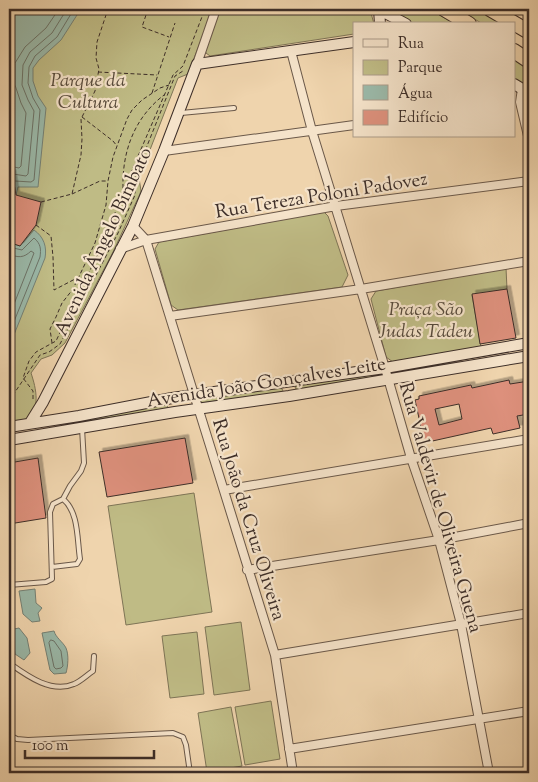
<svg xmlns="http://www.w3.org/2000/svg" width="538" height="782" viewBox="0 0 538 782" font-family="'Sorts Mill Goudy',serif">
<defs>
<filter id="shadow"><feDropShadow dx="3.5" dy="-3.5" stdDeviation="0" flood-color="#0004"/></filter>
</defs>
<rect width="100%" height="100%" fill="#efd4ad"/>
<filter id="stains"><feTurbulence type="fractalNoise" baseFrequency=".004" numOctaves="4"/><feColorMatrix values="0 0 0 0 .2 0 0 0 0 .09 0 0 0 0 .02 0 0 0 .5 -.17"/></filter>
<radialGradient id="worn" r=".72"><stop offset=".6" stop-color="#630" stop-opacity="0"/><stop offset="1" stop-color="#630" stop-opacity=".3"/></radialGradient>
<path fill="#bfbb85" stroke="#7e7456" d="M9,9h204l-25,65 -10,4 -39,100 2,13 -2,5 -26,56 -48,91 -13,12 -11,4 -10,14c5,15 11,38 -7,47 -4,2 -10,3 -15,4z
M219,9h143l9,4 3,11h-20v10l-144,22 -4,-3 -2,-5z
M386,9h43l26,15h-41z
M457,9h23l25,15h-22z
M514,58l15,9v22l-15,-9z
M324,212l4,4 20,59 -6,12 -164,23 -7,-5 -16,-56 4,-7z
M506,268l1,21 -35,6 9,52 -88,15 -7,-5 -15,-58 5,-8z
M380,373v3l-81,15 -3,-2 -1,-2 2,-2z
M281,387l2,4 -2,2 -81,10v-5z
M168,403l-1,6 -81,12 -1,-3z
M194,493l18,119 -86,13 -18,-119z
M241,622l9,68 -36,5 -9,-68z
M197,632l7,62 -34,4 -8,-62z
M271,701l9,58 -35,6 -10,-58z
M231,707l11,59 -35,6 -9,-59z"/>
<path fill="#9ab8a8" stroke="#758175" d="M9,9h70l-2,6 -16,25 -22,20 -6,8v13l5,15 8,12 -8,79h-20l-2,8 -1,-8 -6,-3z
M34,230c10,7 13,17 11,28l-36,89v-111l3,1 -1,6 9,3z
M35,589l1,14 6,5 -4,5 2,8 -8,1 -9,-8 -4,-23z
M19,628l8,10 3,15 -6,7 -9,-6 -1,-6 -5,-4v-14z
M54,631c2,7 9,11 12,17 3,7 2,18 0,25l-12,1 -4,-4 -8,-37z"/>
<g fill="none" stroke-linecap="round" stroke-linejoin="round">
<path stroke="#6c7368" stroke-width="1" d="M9,166l10,2 2,-2 5,-53 -5,-10 -6,-18v-22l10,-16 21,-19 13,-19
M13,174l13,2 2,-2 6,-63 -6,-11 -6,-15 1,-20 7,-13 22,-19 15,-24
M15,181l16,1 3,-2 6,-70 -7,-12 -5,-15 1,-16 6,-11 22,-19 17,-28
M9,247l13,3 12,-12c7,6 7,11 6,19l-31,77
M9,254c9,4 15,4 22,-3l3,2 -25,64
M51,640l3,1 7,10 2,15 -2,2 -5,1 -2,-2 -5,-24z"/>
</g>
<path fill="#dd907c" stroke="#3d2e28" fill-rule="evenodd" filter="url(#shadow)" d="M12,173l4,22 25,7 -5,23 -16,21 -9,-3 1,-6 -3,-1v-62z
M507,289l9,49 -36,6 -8,-50z
M509,380l1,4 19,-3v33l-12,2 3,12 -27,6 -2,-6 -63,14v-2l-4,1 -9,-41 4,-1v-3l52,-11 1,3zM459,404l3,15 -23,6 -4,-16z
M185,438l8,45 -86,14 -8,-45z
M38,458l8,60 -37,6v-61z"/>
<g fill="none" stroke-linecap="round" stroke-linejoin="round">
<defs>
<path id="lane" d="M181,113l53,-5
M52,567l25,-3 3,-5c-3,-19 -1,-47 -17,-60
M9,585l37,-3 6,-3 -2,-67 3,-8 10,-5 7,-13 11,-15 3,-8 -2,-35
M9,663c17,12 42,31 65,21 6,-2 13,-9 19,-13l1,-15
M9,735l8,4 11,1 145,-7 10,4 3,8 4,28"/>
<path id="street" d="M291,51l21,80 73,237 26,90 28,82 22,84 28,149
M197,64l19,-55
M522,89l-2,13 9,38
M164,151l190,-26
M133,226l13,14 129,415 18,118
M120,249l26,-9 190,-34 193,-25
M170,316l191,-27 168,-28
M224,490l305,-51
M247,570l192,-30 90,-17
M275,655l254,-42
M289,749l240,-38"/>
<path id="secondary" d="M378,9l28,15
M379,9l1,15
M514,84l15,9
M30,423l13,-21 90,-176 31,-75 33,-87 157,-22
M9,427l70,-11 93,-18 213,-30 144,-25
M9,440l166,-28 114,-16 240,-40"/>
<path id="highway" d="M444,9l25,15
M490,9l39,23
M514,51l15,10"/>
</defs>
<use href="#lane" stroke="#6a5849" stroke-width="6"/>
<use href="#street" stroke="#6a5849" stroke-width="10"/>
<use href="#secondary" stroke="#3d2e28" stroke-width="12"/>
<use href="#highway" stroke="#3d2e28" stroke-width="16"/>
<path stroke="#3d2e28" stroke-width="1" stroke-dasharray="4 2.5" stroke-linecap="butt" d="M148,9l-6,18 27,10
M98,72l59,3
M152,93l23,-70
M82,117l31,24 4,5
M123,188c-1,-36 11,-70 41,-93
M72,194l28,-13h8
M41,202l31,-8 9,-39 1,-16 -1,-20 14,-28 4,-22 -3,-11 1,-16 11,-33
M36,225l15,11 2,21 1,33 23,-12
M52,343l-2,-14 6,-12 6,-14 11,-14 22,-46 11,-38 2,-24 5,-24 14,-38 5,-9 10,-10 18,-12 9,-3
M33,399v-8l-10,-13 6,-17 7,-9 20,-11 51,-106 16,-44 50,-116 10,-9 22,-57
M9,401l31,-46 9,-3 11,-8 58,-111 17,-38v-19l40,-100 8,-5"/>
<use href="#lane" stroke="#f5e3ca" stroke-width="4"/>
<use href="#street" stroke="#f5e3ca" stroke-width="8"/>
<use href="#secondary" stroke="#f5e3ca" stroke-width="10"/>
<use href="#highway" stroke="#efd4ad" stroke-width="14"/>
</g>
<g text-anchor="middle" stroke-width="4.5" stroke-linejoin="round" paint-order="stroke">
<g font-size="19" font-style="italic" fill="#574a3b" stroke="#f5e3ca">
<text x="88" y="86">Parque da<tspan x="88" dy="22">Cultura</tspan></text>
<text x="426" y="315">Praça São<tspan x="426" dy="22">Judas Tadeu</tspan></text>
</g>
<g font-size="19" fill="#3d2e28" stroke="#f5e3ca">
<text transform="translate(321 194) rotate(-9)" y="7">Rua Tereza Poloni Padovez</text>
<text transform="translate(102 241) rotate(-65)" y="7">Avenida Ângelo Bimbato</text>
<text transform="translate(266 381) rotate(-9)" y="7">Avenida João Gonçalves Leite</text>
<text transform="translate(442 507) rotate(74)" y="7">Rua Valdevir de Oliveira Guena</text>
<text transform="translate(250 519) rotate(73)" y="7">Rua João da Cruz Oliveira</text>
</g>
</g>
<rect width="538" height="782" fill="none" stroke="#efd4ad" stroke-width="30"/>
<rect x="10" y="10" width="518" height="762" fill="none" stroke="#3d2e28" stroke-width="2.5"/>
<rect x="15" y="15" width="508" height="752" fill="none" stroke="#3d2e28"/>
<rect x="353" y="22" width="162" height="115" fill="#f5e3ca" stroke="#ab9b89"/>
<rect x="363" y="39" width="25" height="8" fill="#f5e3ca" stroke="#ab9b89"/>
<text x="398" y="48" font-size="15" fill="#3d2e28">Rua</text>
<rect x="363" y="60" width="25" height="15" fill="#bfbb85" stroke="#ab9b89"/>
<text x="398" y="72" font-size="15" fill="#3d2e28">Parque</text>
<rect x="363" y="85" width="25" height="15" fill="#9ab8a8" stroke="#ab9b89"/>
<text x="398" y="98" font-size="15" fill="#3d2e28">Água</text>
<rect x="363" y="110" width="25" height="15" fill="#dd907c" stroke="#ab9b89"/>
<text x="398" y="122" font-size="15" fill="#3d2e28">Edifício</text>
<path d="M25 750v8h129v-8" fill="none" stroke="#3d2e28" stroke-width="2.5"/>
<text x="32" y="750" font-size="15" fill="#3d2e28" stroke="#f5e3ca" stroke-width="4" paint-order="stroke">100 m</text>
<rect width="100%" height="100%" filter="url(#stains)"/>
<rect width="100%" height="100%" fill="url(#worn)"/>
</svg>
